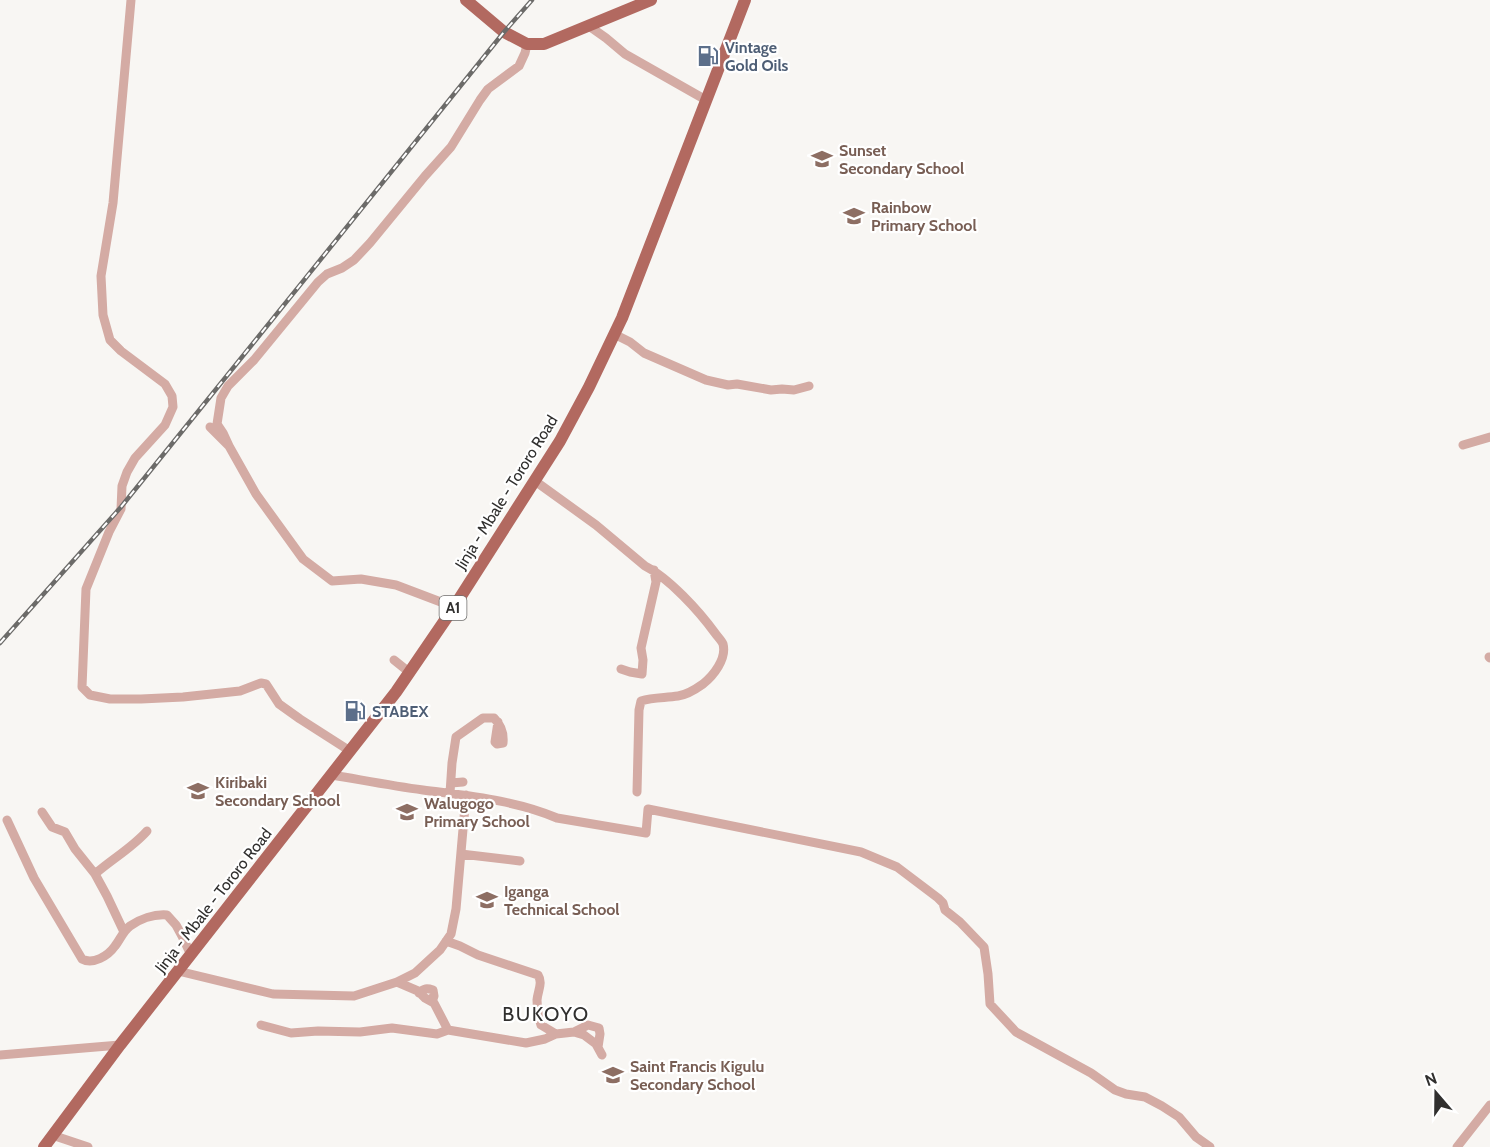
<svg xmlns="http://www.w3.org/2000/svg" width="1490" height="1147" viewBox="0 0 1490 1147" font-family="Cabin,sans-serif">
<rect width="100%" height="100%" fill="#f8f6f3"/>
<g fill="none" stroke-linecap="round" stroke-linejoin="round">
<path stroke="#d4aba4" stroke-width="9" d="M131,0l-18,203 -12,73 2,39 7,25 11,11 44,33 7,12 1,11 -8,18 -30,33 -8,14 -5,14 -1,23 -12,23 -23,57 -4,98 8,8 20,4h31l42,-2 57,-6 21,-8 5,1 13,20 21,15 50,32
M589,26l17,12 19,16 81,46
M614,334l16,8 14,11 62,27 22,5 9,-1 34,6 11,-1 12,1 15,-4
M210,427l19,19 27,48 47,65 29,22 29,-2 35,6 58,22
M1463,445l27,-8
M229,446l-6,-13 -6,-9 4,-26 7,-12 26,-26 64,-78 9,-8 15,-6 12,-8 16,-17 55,-67 26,-29 29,-47 8,-11 31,-23 6,-13 2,-9
M535,481l61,44 49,41c24,12 54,45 70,67 2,3 7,8 8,11 4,15 -10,32 -20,40 -7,5 -18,11 -25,12 -13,2 -25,1 -37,5l-2,9 -2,82
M1489,657l1,1
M394,660l15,12
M621,669l9,3 12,2 1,-14 -2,-12 15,-66 -2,-12
M332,775c30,5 60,11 91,15 45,6 92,10 134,28l89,15 2,-24 213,43 36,15 41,31 5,5 2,7 15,12 24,25 4,27 2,30 26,28 75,41 24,17 11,4 19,3 17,9 17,11 17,20 14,10
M451,783l12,-1
M450,793l2,-30 4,-26 27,-19h11c7,7 10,15 9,25l-6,1 -2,-2 3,-20
M42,812l10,15 13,5 10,17 20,25
M7,820l27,58 48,81c11,6 26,-3 33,-13 5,-6 8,-15 15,-20 10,-7 24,-12 37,-11l9,10 6,11 9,19
M461,854l59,7
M124,932l-17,-36 -12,-22c17,-15 37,-26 52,-43
M446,941l14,5 18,9 60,20c5,8 0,15 -1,25 0,9 1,16 4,25l15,9
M178,971l95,23 81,2 43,-14 18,-9 25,-23 11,-16 5,-25 10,-114
M397,982l21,9 7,7 9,5 14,27
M419,993c5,-5 8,-5 14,-3l1,6 -2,6
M261,1025l30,8 27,-2 42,1 32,-4 45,6 11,-4 78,13 19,-4 11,-5 18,-2 10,3 12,9 6,11
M574,1032l14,-7 11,3 1,6 -2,13
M0,1055l120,-10
M52,1135l36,12
M1457,1147l33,-42"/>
<path stroke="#b26960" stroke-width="12" d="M466,0l38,32 23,12h17l107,-44
M44,1147l76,-102 276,-353 58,-85 106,-166 29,-54 33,-69 123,-318"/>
<defs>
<path id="rail" d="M0,643l121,-136 383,-475 28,-32"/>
</defs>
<use href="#rail" stroke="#6c6b69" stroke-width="4.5"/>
<use href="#rail" stroke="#fff" stroke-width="2" stroke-dasharray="7" stroke-linecap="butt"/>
</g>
<defs>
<symbol id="fuel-bare" viewBox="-9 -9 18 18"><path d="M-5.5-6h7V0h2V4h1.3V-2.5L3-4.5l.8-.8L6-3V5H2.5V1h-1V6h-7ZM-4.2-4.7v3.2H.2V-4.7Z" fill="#5c6f8a" stroke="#fff" stroke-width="2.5" paint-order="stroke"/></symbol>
<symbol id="school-bare" viewBox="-9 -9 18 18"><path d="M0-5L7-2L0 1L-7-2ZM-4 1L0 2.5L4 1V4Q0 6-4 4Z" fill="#8d6e63" stroke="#fff" stroke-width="2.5" paint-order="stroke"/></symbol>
</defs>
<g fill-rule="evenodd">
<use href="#fuel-bare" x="693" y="41" width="30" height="30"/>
<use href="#school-bare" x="807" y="144" width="30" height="30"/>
<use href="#school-bare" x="839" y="201" width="30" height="30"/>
<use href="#fuel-bare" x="340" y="696" width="30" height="30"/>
<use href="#school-bare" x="183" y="776" width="30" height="30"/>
<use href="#school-bare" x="392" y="797" width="30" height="30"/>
<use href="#school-bare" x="472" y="885" width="30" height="30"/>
<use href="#school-bare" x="598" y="1060" width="30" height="30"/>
</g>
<g text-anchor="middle" stroke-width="4.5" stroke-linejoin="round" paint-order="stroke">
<rect fill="#fff" stroke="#6f6e6d" stroke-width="1.5" x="439.5" y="596" width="27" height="24" rx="4.5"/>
<g font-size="15" font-weight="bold" fill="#31302f">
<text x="453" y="613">A1</text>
</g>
<g font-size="16" font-weight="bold" fill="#4e5e75" stroke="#fff" text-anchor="start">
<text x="725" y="53">Vintage<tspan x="725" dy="18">Gold Oils</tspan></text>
<text x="372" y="717">STABEX</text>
</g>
<g font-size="16" font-weight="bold" fill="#785e54" stroke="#fff" text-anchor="start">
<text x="839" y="156">Sunset<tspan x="839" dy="18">Secondary School</tspan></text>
<text x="871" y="213">Rainbow<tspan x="871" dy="18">Primary School</tspan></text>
<text x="215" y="788">Kiribaki<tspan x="215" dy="18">Secondary School</tspan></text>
<text x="424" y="809">Walugogo<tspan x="424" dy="18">Primary School</tspan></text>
<text x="504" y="897">Iganga<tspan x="504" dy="18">Technical School</tspan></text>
<text x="630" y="1072">Saint Francis Kigulu<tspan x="630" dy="18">Secondary School</tspan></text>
</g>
<g font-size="16" fill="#31302f" stroke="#fff">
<text transform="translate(506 492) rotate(-58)" y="6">Jinja - Mbale - Tororo Road</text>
<text transform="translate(213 900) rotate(-52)" y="6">Jinja - Mbale - Tororo Road</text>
</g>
<g font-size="20" letter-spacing="1.5" fill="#31302f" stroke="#fff">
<text x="546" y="1021">BUKOYO</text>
</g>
</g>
<g transform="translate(1436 1093) rotate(340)" stroke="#ffffff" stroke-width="4.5" paint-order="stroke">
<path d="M0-4.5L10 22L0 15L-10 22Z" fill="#31302f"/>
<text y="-9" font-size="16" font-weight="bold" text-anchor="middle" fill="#31302f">N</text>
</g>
</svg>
